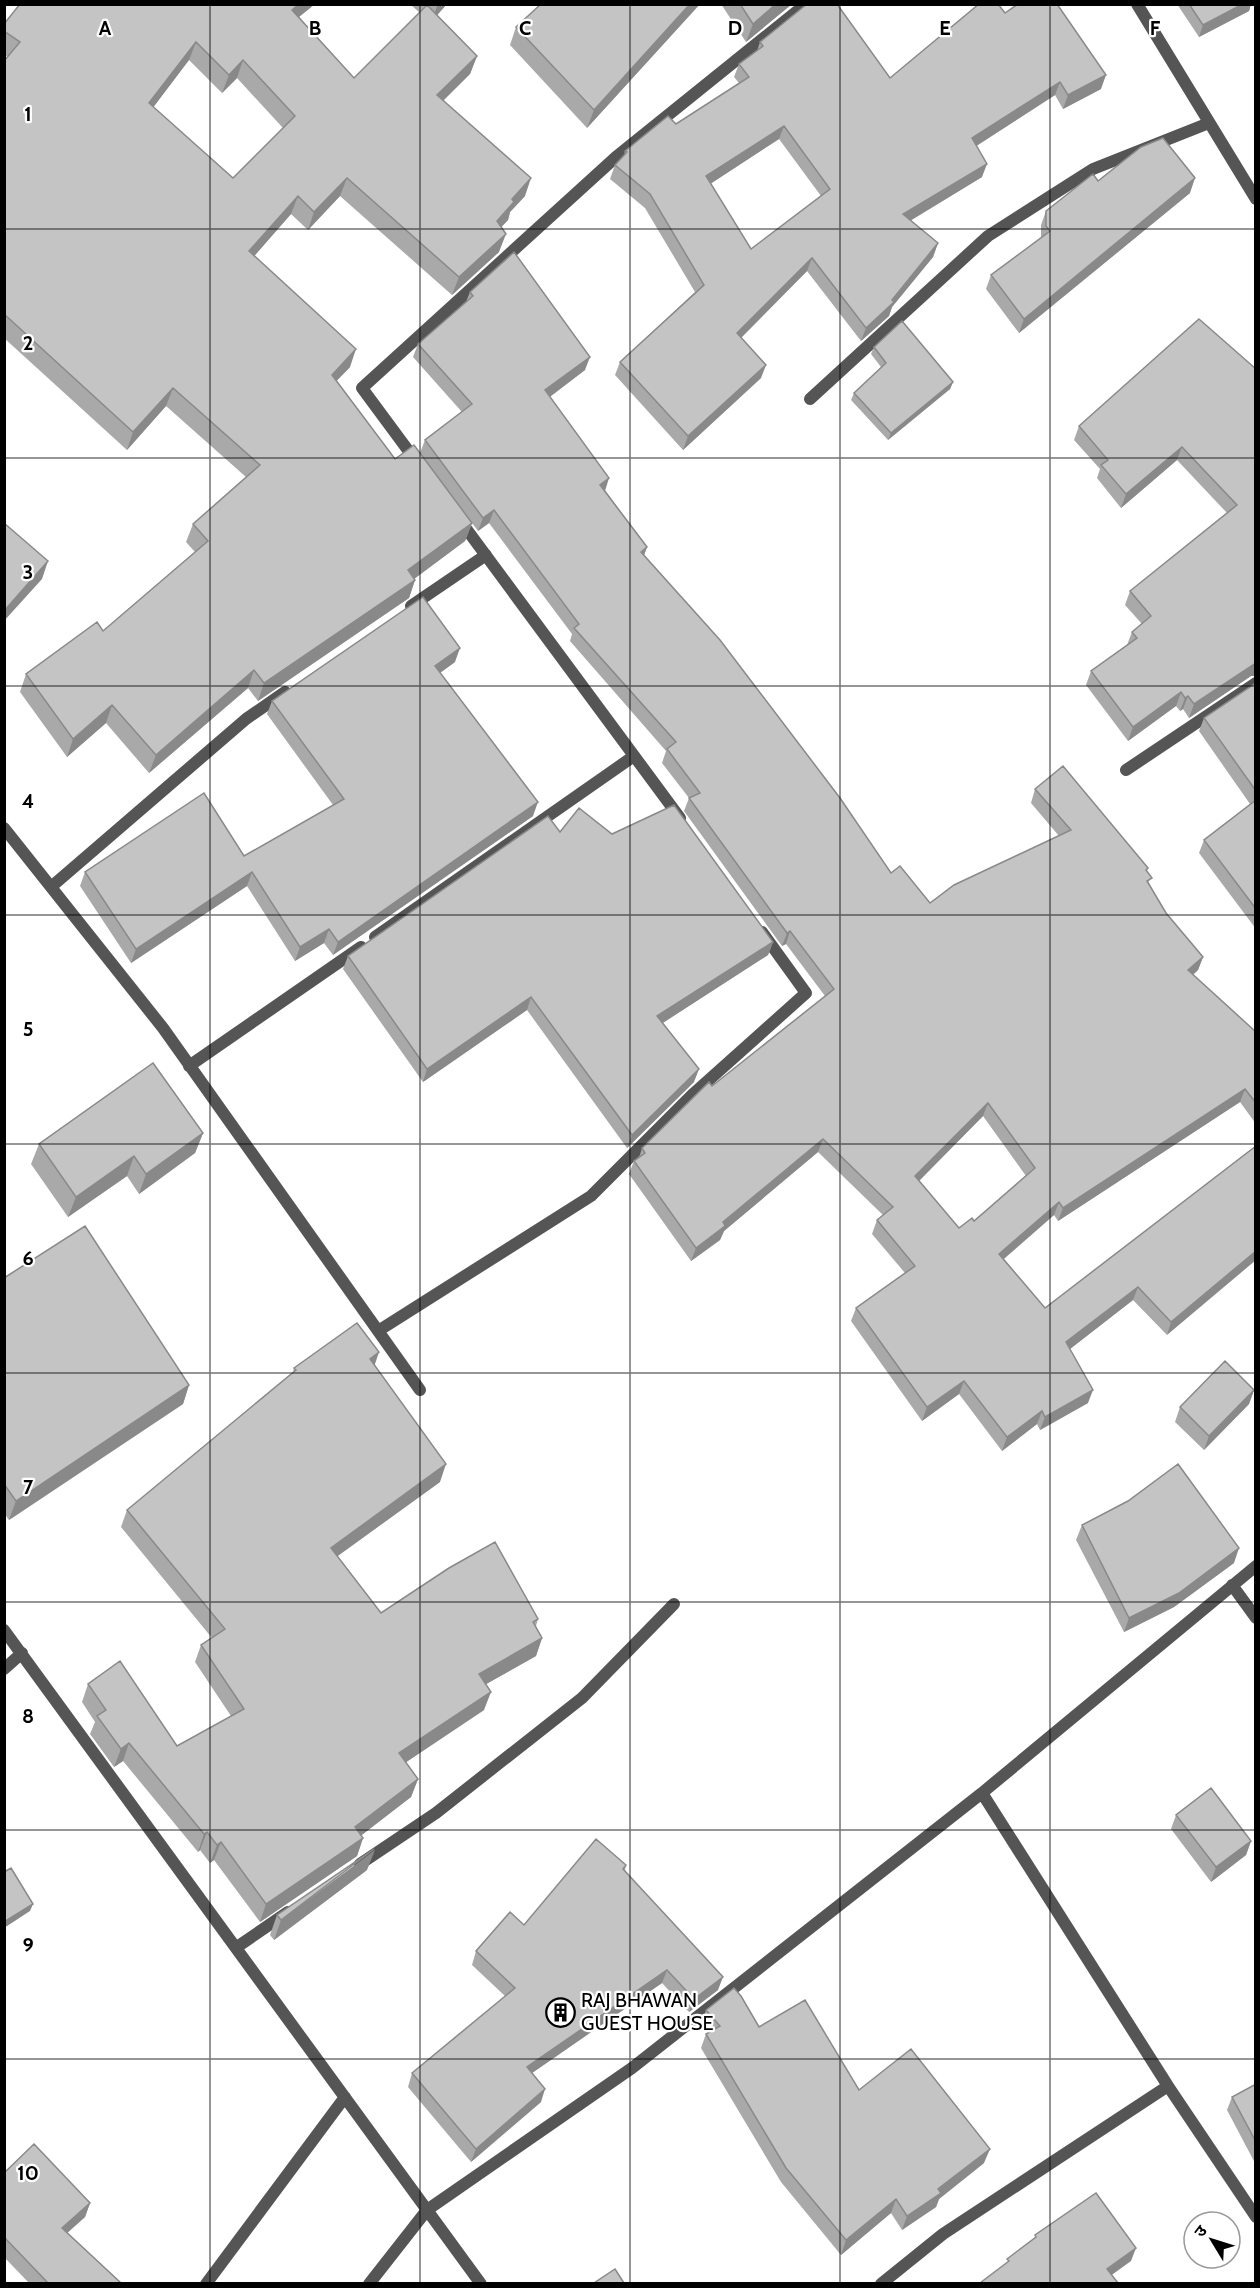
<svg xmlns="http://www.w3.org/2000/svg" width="1260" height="2288" viewBox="0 0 1260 2288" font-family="Cabin,'Noto Sans Devanagari',sans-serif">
<rect width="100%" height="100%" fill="#fff"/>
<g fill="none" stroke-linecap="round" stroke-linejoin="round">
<path stroke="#555" stroke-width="12" d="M1137,4l119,195
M810,399l178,-163 105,-67 116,-46
M416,461l-54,-73 254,-231 190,-153
M459,519l221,299
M411,606l75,-51
M1126,770l130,-87
M4,828l159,200 257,362
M51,887l195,-168 39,-27
M375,937l259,-181
M189,1066l172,-119
M378,1331l213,-135 101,-101 114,-102 -44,-61
M1232,1585l24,33
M4,1630l477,654
M4,1669l18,-16
M982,1793l186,293 88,131
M360,1864l76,-51 146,-115 92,-94
M237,1947l51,-35
M206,2284l139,-187
M369,2284l58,-74 205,-142 350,-275 274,-227
M881,2284l62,-50 225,-148"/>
</g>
<path fill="#a9a9a9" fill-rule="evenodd" d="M315,4l-16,13 55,61 66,-65 -10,-9h37l-10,11 40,41 -7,18 -27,26 82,96 -15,16 -2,8 -7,7 -2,25 -47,43 -112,-99 -32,34 -17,-16 -37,42 96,111 -14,14 59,78 77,64 -7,18 -50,37v2l-6,18 -151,103 -10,-13 -99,85 -43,-50 -39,34 -47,-65 6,-18 77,-43 92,-79 -9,-10 7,-18 53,-47 -80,-71 -39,44 -123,-112v-277l4,-4 -4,-3v-30zM189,60l33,33 15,-15 46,50 -50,50 -80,-71z
M700,4l-113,124 -77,-83 6,-18z
M721,4h71l-46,38z
M1177,4h74l-2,7 -50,26z
M1005,13l96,76 -38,20 -8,-14 -79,51 6,31 -72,44 28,22 -5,14 -41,50 -3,9 -28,25 -54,-70 -66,67 20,40 -78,72 -68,-75 5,-13 75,-70 -50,-84 -35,-29 5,-14 9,-9 1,-5 51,-27 63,-41 -5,-6 5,-13 18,-13 3,-9 130,36zM779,139l42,57 -70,53 -41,-65z
M1098,181l92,12 -171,140 -33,-44 5,-14 50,-37v-13l5,-14z
M470,292l115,78 -35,27 55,93 42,57 -3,8 247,318 39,30 129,-67 -28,-33 4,-14 113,79 -1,3 2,13 17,29 37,44 -5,13 -5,5 63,57v92l-16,-22 -182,119 -4,-6 -50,44 41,49 211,-162 -89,189 -34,-35 -63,49 18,54 -48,27 -3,-6 -35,27 -43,-57 -37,27 -71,-100 5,-13 49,-35 -33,-39 5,-14 6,-5 -65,-63 -94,79 -4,9 -29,21 -62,-87 5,-13 5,-3 3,-10 70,-62 113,-90 -39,-52 -4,2 -98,-135 5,-13 -27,-35 4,-12 -96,-110 2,-7 -83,-111 -11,8 -58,-78 5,-13 37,-28 -49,-55 5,-13 48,-42zM983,1116l43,60 -52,45 -15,7 -40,-47z
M874,347l79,35 -3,7 -62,51 -37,-40 3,-7 27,-26 -10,-13z
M1256,369v307h-5l-62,42 -6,-9 -3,2 -4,-5 -48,35 -42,-56 5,-14 36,-26 5,-13 10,-8 -17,-19 5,-14 97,-78 -50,-53 -56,48 -24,-30 3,-9 -26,-29 5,-14z
M455,662l-15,11 93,143 -200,139 -9,-12 -29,18 -48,-75 -116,77 -51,-77 5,-14 159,-16 89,-51 -66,-91 5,-13z
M1256,683v246l-57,-76 5,-13 46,-36 -51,-73 5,-13z
M560,832l52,2 161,108 -5,13 -106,68 32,59 -67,66 -100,-138 -104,72 -80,-113 5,-13z
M203,1133l-8,20 -56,41 -12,-18 -59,41 -37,-53 8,-20z
M4,1278l185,107 -6,19 -174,116 -5,-7z
M375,1365l65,117 -103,74 44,57 157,6 -2,7 6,12 -6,18 -50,28 -2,26 -78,52 12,17 -7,18 -50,38 2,3 -6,18 -97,66 -46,-62 -4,3 -10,-13 -2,2 -75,-91 -9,6 -24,-33 5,-12 -13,-20 6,-18 89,62 54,-30 -36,-54 6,-17 11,-7 -91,-111 6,-17 166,-138 1,-4z
M1254,1390l-5,14 -45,46 -29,-28 5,-15z
M1082,1525l152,38 -60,44 -50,25 -48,-92z
M1176,1815l75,26 -5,14 -35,27 -40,-53z
M626,1865l-1,5 93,120 -29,22 -27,-29 -130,90 9,29 -70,60 -63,-75 4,-14 93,-77 -33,-31 4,-14 48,-26z
M367,1870l-93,70 -4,-5 7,-20z
M706,2010l53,17 100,63 125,73 -45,36 -3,8 -34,23 -11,-17 -50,42 -60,-73 -80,-134 5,-14 2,-1 -7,-8z
M1256,2084v81l-29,-55 5,-13z
M4,2173l86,30 -5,14 -18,16 54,50h-92l-25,-26z"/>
<path fill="#898989" d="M299,4h16l-30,24 7,-18z
M438,4h9l-16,18z
M690,4h10l-113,124 7,-18z
M776,4h16l-46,38 7,-18z
M1243,4h8l-2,7 -50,26 4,-12z
M196,42l-7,18 -46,61 6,-18z
M477,56l-7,18 -39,39 6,-18z
M243,60l-6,18 -15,15 7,-18z
M1106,75l-5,14 -38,20 5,-14z
M1060,82l-5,13 -88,57 5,-14z
M784,126l-5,13 -78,51 5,-14z
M987,164l-5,13 -84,51 5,-14z
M347,178l-7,18 -32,34 6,-18z
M531,178l-6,18 -15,16 -2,8 -18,19 7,-18 15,-22z
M1195,178l-5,15 -171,140 5,-14z
M298,196l-7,18 -48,55 6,-18z
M506,234l-7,18 -47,43 7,-18z
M938,243l-5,14 -41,50 -3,9 -28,25 5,-13 26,-28z
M812,258l-5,13 -75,76 5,-14z
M356,349l-6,18 -25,26 7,-18z
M590,357l-5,13 -45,34 5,-14z
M766,365l-5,13 -78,72 5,-14z
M953,382l-3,7 -62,51 3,-7z
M173,388l-7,18 -39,44 6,-18z
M1182,447l-5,13 -56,48 5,-14z
M609,478l-4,13 -5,-6z
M494,510l-5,13 -11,8 5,-13z
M472,523l-7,18 -63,47 6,-18z
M647,547l-5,14 -1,-9z
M48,561l-6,18 -38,42v-10z
M415,580l-6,18 -151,103 6,-18z
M460,648l-5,14 -25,18 5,-14z
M1256,663v13h-5l-62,42 5,-14z
M254,670l-6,18 -99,85 7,-18z
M1181,692l-5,14 -48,35 5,-14z
M1188,696l-5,13 -3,2 5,-13z
M112,705l-6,18 -39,34 6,-18z
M538,802l-5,14 -200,139 5,-13z
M252,872l-5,14 -116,77 5,-14z
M329,929l-5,14 -29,18 5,-14z
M790,931l-4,13 -4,2 5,-13z
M773,942l-5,13 -116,75 5,-14z
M1203,957l-5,13 -15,13 5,-13z
M531,997l-4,13 -104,72 4,-13z
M699,1069l-5,13 -67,66 5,-13z
M1245,1089l-5,13 -182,119 5,-13z
M988,1103l-5,13 -73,74 5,-14z
M203,1133l-8,20 -56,41 7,-20z
M823,1139l-5,13 -94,79 -4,9 -29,21 5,-13 27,-26z
M134,1156l-7,20 -59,41 8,-20z
M1059,1202l-5,13 -60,52 5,-13z
M1256,1251v9l-89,75 4,-13z
M1138,1287l-5,13 -72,56 5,-14z
M379,1352l-6,18 -3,-11z
M964,1381l-5,13 -37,27 5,-14z
M189,1385l-6,19 -174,116 7,-19z
M1093,1390l-5,13 -48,27 5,-13z
M1254,1390l-5,14 -45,46 5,-14z
M1042,1411l-5,13 -35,27 5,-14z
M446,1464l-6,18 -116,84 7,-18z
M1239,1548l-5,15 -60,44 -50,25 5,-14z
M542,1638l-6,18 -64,36 7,-18z
M491,1692l-7,18 -91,61 6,-18z
M129,1743l-6,18 -9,6 7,-18z
M418,1779l-7,18 -62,48 6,-18z
M207,1832l-7,18 -2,2 6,-18z
M363,1838l-6,18 -97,66 6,-18z
M1251,1841l-5,14 -35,27 5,-15z
M221,1842l-7,18 -4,3 7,-18z
M375,1850l-8,20 -93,70 7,-20z
M33,1904l-3,7 -26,17v-6z
M667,1970l-5,13 -140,97 5,-13z
M723,1977l-5,13 -29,22 5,-13z
M545,2089l-4,13 -70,60 5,-13z
M990,2149l-6,14 -45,36 -3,8 -34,23 5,-14 31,-27z
M896,2199l-5,14 -50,42 5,-15z
M90,2203l-5,14 -29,26 6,-15z
M1136,2248l-5,13 -29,21 5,-13z"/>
<path fill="#c4c4c4" stroke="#898989" stroke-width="1.5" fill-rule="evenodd" d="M20,4h279l-7,6 62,68 73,-73 50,51 -40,39 94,83 -19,21 2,3 -17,19 9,13 -47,43 -112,-99 -33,34 -16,-16 -49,55 107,98 -24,26 63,84 19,-14 58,78 -64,47 7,10 -151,103 -10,-13 -98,85 -44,-50 -39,34 -47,-65 71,-52 6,9 105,-90 -15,-17 67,-59 -87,-77 -40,44 -129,-118v-253l16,-19 -16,-11v-7zM196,42l33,33 14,-15 52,56 -62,62 -84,-75z
M541,4h149l-96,106 -78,-83z
M740,4h36l-23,20z
M807,4h30l53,74 89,-74h19l7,9 13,-9h39l49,71 -38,20 -8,-13 -88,56 15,26 -84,50 35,29 -46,57 2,2 -28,26 -54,-70 -75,75 29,32 -78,71 -68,-74 84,-77 -54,-91 -35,-29 12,-13 -2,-1 43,-35 8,8 73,-47 -10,-13 24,-18 -3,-4zM784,126l46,63 -79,60 -45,-73z
M1189,4h54l-40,21z
M1163,138l32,40 -171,141 -33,-44 59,-44 -4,-5v-15l47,-37 5,7 43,-34z
M514,252l76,105 -45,33 64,88 -9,7 47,62 -6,5 79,88 120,158 51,75 9,-7 30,37 24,-18 117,-55 -36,-41 28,-23 85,102 -2,2 6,8 -5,3 19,32 37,44 -15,13 68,62v71l-11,-14 -182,119 -4,-6 -60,52 46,54 211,-162v105l-85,71 -33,-35 -72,55 27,48 -48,27 -3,-6 -35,26 -43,-56 -37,26 -71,-99 59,-42 -38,-46 16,-13 -70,-68 -100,83 2,4 -29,22 -62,-87 11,-8 -3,-5 67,-66 3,4 122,-97 -44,-58 -3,2 -98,-135 11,-5 -33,-44 9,-7 -102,-114 5,-4 -85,-114 -11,8 -58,-78 47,-36 -54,-60 55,-48 -3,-4zM988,1103l47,65 -61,53 -2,-3 -13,10 -44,-52z
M1199,319l57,50v294l-62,41 -6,-8 -3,2 -4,-6 -48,35 -42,-56 46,-33 -5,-6 19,-16 -21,-25 107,-86 -55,-58 -56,47 -25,-29 7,-5 -29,-34z
M902,321l51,61 -62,51 -37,-40 32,-30 -12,-16z
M4,523l44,38 -44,50z
M423,597l37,51 -25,18 103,136 -200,140 -9,-13 -29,18 -48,-75 -116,77 -51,-77 119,-79 40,63 100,-57 -72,-98z
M1256,683v108l-52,-73z
M1256,800v109l-52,-69z
M674,805l99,137 -116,74 42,53 -67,66 -101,-138 -104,72 -79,-113 200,-140 12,16 19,-24 33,26z
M153,1063l50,70 -57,41 -12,-18 -58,41 -37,-53z
M85,1226l104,159 -173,116 -12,-17v-206z
M357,1323l22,29 -9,7 76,105 -115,84 50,65 68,-45 46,-26 43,77 -5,3 9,16 -63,36 12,18 -92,61 19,26 -63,48 8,11 -97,66 -45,-62 -4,3 -10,-13 -3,2 -75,-91 -8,6 -24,-33 9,-6 -18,-26 32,-23 57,85 67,-37 -43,-64 24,-16 -98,-119 169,-140 -2,-2z
M1225,1361l29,29 -45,46 -29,-29z
M1178,1464l61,84 -60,45 -50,25 -47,-93 46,-24z
M1211,1788l40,53 -35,26 -40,-52z
M596,1839l30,26 -3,4 100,108 -29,22 -27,-29 -140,97 18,22 -69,60 -64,-76 103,-85 -39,-37 34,-39 14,13z
M374,1849l-93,71 -4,-5z
M11,1868l22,36 -29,18v-50z
M734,1988l7,8 18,31 46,-27 54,90 52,-41 79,100 -52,40 3,4 -34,23 -11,-17 -50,41 -60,-72 -80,-134 14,-8 -14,-16z
M1256,2084v58l-24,-45z
M34,2144l56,59 -28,25 59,55h-73l-44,-46v-64z
M1096,2193l40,55 -29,21 11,14h-138l29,-22 -2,-2 29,-22 -1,-2z
M615,2269l9,14h-30z"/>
<path fill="none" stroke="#000" stroke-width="1.5" stroke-opacity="0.55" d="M210,4v2280M420,4v2280M630,4v2280M840,4v2280M1050,4v2280M4,229h1252M4,458h1252M4,686h1252M4,915h1252M4,1144h1252M4,1373h1252M4,1602h1252M4,1830h1252M4,2059h1252"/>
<defs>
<symbol id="building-ring" viewBox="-11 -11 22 22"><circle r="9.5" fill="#fff" stroke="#000" stroke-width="1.5"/><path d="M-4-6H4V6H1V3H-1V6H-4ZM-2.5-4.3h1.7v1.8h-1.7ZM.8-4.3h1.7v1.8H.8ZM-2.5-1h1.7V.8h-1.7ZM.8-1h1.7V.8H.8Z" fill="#000"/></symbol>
</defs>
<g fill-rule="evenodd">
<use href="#building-ring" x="544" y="1996" width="33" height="33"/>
</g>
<g text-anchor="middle" stroke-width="4.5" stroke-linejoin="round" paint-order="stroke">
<g font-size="20" fill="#000" stroke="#fff" text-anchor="start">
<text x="581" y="2007">RAJ BHAWAN<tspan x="581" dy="23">GUEST HOUSE</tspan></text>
</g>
</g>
<g font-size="20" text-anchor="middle" font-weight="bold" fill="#000" stroke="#fff" stroke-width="4.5" stroke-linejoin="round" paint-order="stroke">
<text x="105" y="35">A</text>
<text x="315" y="35">B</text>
<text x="525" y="35">C</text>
<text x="735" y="35">D</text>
<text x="945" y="35">E</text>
<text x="1155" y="35">F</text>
<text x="28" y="121">1</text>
<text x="28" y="350">2</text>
<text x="28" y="579">3</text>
<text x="28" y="808">4</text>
<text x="28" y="1036">5</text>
<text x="28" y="1265">6</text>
<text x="28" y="1494">7</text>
<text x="28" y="1723">8</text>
<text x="28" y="1952">9</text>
<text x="28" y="2180">10</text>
</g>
<rect width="1260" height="2288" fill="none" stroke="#000000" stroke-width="12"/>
<g transform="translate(1212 2240) rotate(308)"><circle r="28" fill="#ffffff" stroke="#999999" stroke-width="1.5"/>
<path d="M0-4.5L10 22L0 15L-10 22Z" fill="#000000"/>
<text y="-9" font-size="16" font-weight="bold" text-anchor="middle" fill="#000000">उ</text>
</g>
</svg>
